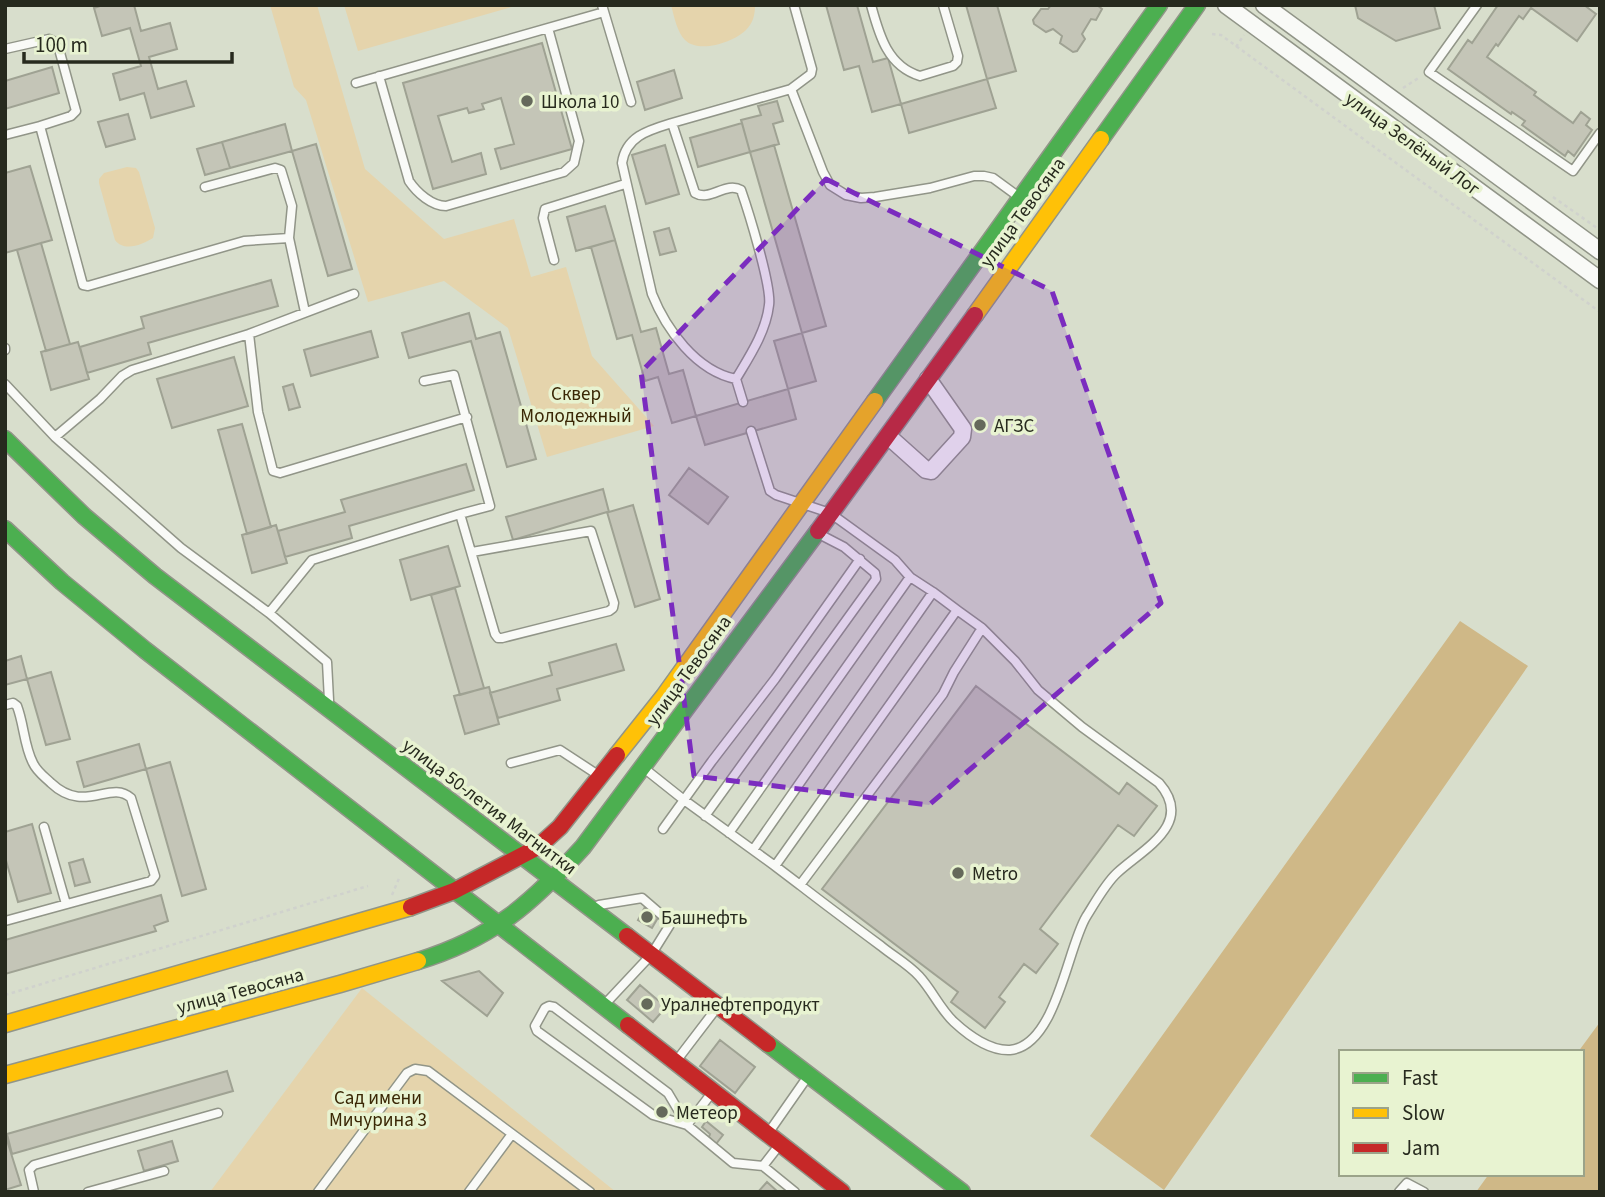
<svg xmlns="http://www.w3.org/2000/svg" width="1605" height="1197" viewBox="0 0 1605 1197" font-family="'Source Sans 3',sans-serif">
<rect width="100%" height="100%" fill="#d8decc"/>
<path fill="#e5d4ac" d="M270,5h47l48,164 79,70 70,-20 17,58 35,-10 26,89 62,70 -107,31 -39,-129 -64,-47 -76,21 -62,-202 -12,-13z
M344,5h171v1l-157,45z
M671,5h84c0,10 -2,18 -9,25 -12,12 -47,24 -61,10 -8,-8 -11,-24 -14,-35z
M127,167l9,1 3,4 16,56 -2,10c-11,7 -29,14 -38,2l-16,-57v-4l5,-6z
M362,988l254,204h-406z"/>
<path fill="#cfb887" d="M1460,621l68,45 -364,524 -74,-54z
M1600,1022v168l-124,2 13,-18h93v-122h-4z"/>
<path fill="#c4c5b7" stroke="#9fa293" stroke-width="2" d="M103,5h31l7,26 29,-8 7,26 -28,8 9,32 28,-8 8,25 -43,12 -7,-25 -24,7 -7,-26 28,-8 -11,-38 -28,8 -8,-28z
M826,5h31l16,57 15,-4 13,46 -29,8 -13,-46 -15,4z
M966,5h31l19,66 -29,8z
M1051,5h46l5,4 -6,11 -5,-1 -9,15 3,5 -8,12 -4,1 -13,-9 2,-7 -9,-7 -7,3 -12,-8 -1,-4 8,-11h7z
M1355,5h79l6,23 -44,13 -38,-23z
M1498,5h86l12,9 -19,27 -46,-33 -8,11 -4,-3 -21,30 -2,-2 -9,13 49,35 -2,3 39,28 8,-11 9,7 -4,6 6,5 -18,26 -6,-5 -3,5 -43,-31 3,-4 -13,-9 -1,2 -63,-45 20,-29 4,3z
M542,43l30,106 -71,20 -6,-20 19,-5 -13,-46 -19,6 2,5 -15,4 -2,-5 -29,8 14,46 29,-9 5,21 -53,15 -30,-106z
M52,67l7,26 -54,16v-28z
M674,70l8,28 -37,12 -8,-28z
M987,79l9,29 -87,25 -8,-29z
M777,101l6,20 -10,3 6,20 -29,8 -9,-32 20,-5 -3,-9z
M128,114l7,25 -29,8 -8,-25z
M742,123l8,29 -52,15 -8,-29z
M285,124l7,27 -62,17 -8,-26z
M222,142l8,26 -25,7 -8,-26z
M316,144l36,125 -24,7 -36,-125z
M665,145l14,49 -33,10 -14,-49z
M774,145l52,181 -24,7 -52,-181z
M30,166l22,74 -47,13v-80z
M605,206l10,34 -39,11 -9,-34z
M669,228l7,23 -16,4 -6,-23z
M615,240l26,92 15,-4 13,46 14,-4 13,46 -24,7 -14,-46 -13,4 -13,-46 -15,4 -26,-92z
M41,243l29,101 -24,7 -29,-101z
M271,280l7,26 -130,37 3,11 -64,19 -7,-26 64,-19 -3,-11z
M469,313l7,26 24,-7 36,127 -29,8 -36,-126 -62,17 -7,-25z
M371,331l7,26 -67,19 -7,-26z
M802,333l14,48 -28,8 -14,-48z
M78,342l11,37 -38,11 -10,-38z
M234,357l14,49 -76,22 -15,-49z
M293,384l7,23 -11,3 -6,-23z
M788,389l8,30 -91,26 -9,-29z
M242,424l29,103 -24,7 -29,-104z
M466,464l8,26 -125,36 3,12 -67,19 -7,-26 67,-19 -4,-12z
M689,468l39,29 -20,27 -39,-29z
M603,489l6,23 24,-7 27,94 -25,8 -28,-95 -94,28 -7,-23z
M276,525l11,38 -35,10 -10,-38z
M448,546l12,40 -49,14 -11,-40z
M455,588l29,100 -24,7 -29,-100z
M616,644l8,26 -67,19 3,11 -62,18 -8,-25 62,-18 -3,-12z
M21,656l6,23 -22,6v-24z
M51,672l19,67 -24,6 -19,-66z
M976,686l143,108 8,-11 30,23 -23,30 -16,-11 -78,104 18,15 -22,29 -12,-9 -25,33 6,5 -20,26 -34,-26 7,-10 -136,-103z
M489,687l10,37 -34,10 -11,-38z
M139,744l7,25 -62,18 -7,-25z
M170,762l36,127 -24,7 -36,-127z
M32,824l19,69 -33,9 -13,-45v-25z
M83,859l7,23 -15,4 -6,-23z
M161,895l7,26 -14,5 2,5 -151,43v-34z
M645,907l14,9 -7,12 -14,-8z
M479,971l24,22 -16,23 -45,-35z
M640,985l26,22 -13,15 -26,-22z
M720,1040l35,27 -20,26 -35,-27z
M227,1071l6,20 -221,63 -5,-20z
M706,1121l17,14 -7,9 -7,-7 1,-3 -8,-7z
M5,1134l16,51 -16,5z
M172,1141l6,20 -34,10 -6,-20z
M767,1182l11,10h-20z"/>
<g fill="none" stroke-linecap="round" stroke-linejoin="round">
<defs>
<path id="lane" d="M602,5l29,97
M794,5l18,64 -1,5 -20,15 32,83 7,13 16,10 15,3 14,-1 55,-9 44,-12h10l9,2 26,19
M871,5c8,29 16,61 49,71l33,-10 4,-4 1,-6 -15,-51
M1477,5l-48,67 144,99 27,-38
M5,49l44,-10 4,2 6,8 17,62 -5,5 -31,10 43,159 5,1 156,-45 45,-3
M379,76l30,105c8,12 23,25 37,25l118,-34 10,-9 5,-22 -31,-113
M356,83l248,-71
M672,123c-23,7 -46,13 -50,40l30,131c14,35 44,77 84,85
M5,135l35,-9
M205,187l70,-19 6,2 11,36 -3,32 16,74
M554,260l-11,-42 2,-9 80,-25
M354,294l-105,40 9,78 15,59 7,2 187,-56
M5,348v2
M424,381l30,-6 36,131 -30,8
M5,384l50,53 126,111 88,65 58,49 2,38
M743,402l-7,-23c13,-22 30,-47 33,-74 3,-18 -21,-95 -28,-115 -15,-9 -31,12 -46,3l-23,-70 119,-34
M751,431l19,60 6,4 54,18 65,47 15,17
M55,437l45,-38 22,-23 10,-6 117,-36
M269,613l43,-53 148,-46 35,120 3,4h4l107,-27 4,-3 1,-5 -23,-72 -119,21
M5,705l8,-2 4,3c7,18 7,40 16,57 4,9 12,14 18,20 34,32 59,-4 80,15l24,78 -4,5 -146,40
M511,763l49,-13 38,25
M645,769l39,31 91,66 182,-256 -24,-18 -180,258
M705,816l171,-237 -1,-6 -31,-26 -25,-13
M44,827l22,77
M663,829l49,-68 63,-82 85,-120
M729,833l181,-256 23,15
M775,866l25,19 143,-191 11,-22 28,-44 -25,-18
M800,885c27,21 54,41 81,61 12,10 27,18 38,30 13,14 21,33 35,46 14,13 36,29 56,28 46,-4 57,-101 76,-133 9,-14 19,-33 31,-44 26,-24 78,-49 42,-90l-77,-56 -44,-37 -23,-29 -33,-33
M599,905l43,-7 29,25 -20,32 -45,48
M549,1006l5,1 114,86 19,32 -34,-10 -116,-84 -2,-5 10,-18z
M677,1060l39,-51
M711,1094l-24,31 46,38 30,3
M769,1132l37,-53
M777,1148l-14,18 32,26
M34,1192l-5,-22 5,-5 184,-52
M88,1192l76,-21
M318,1192l89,-119 8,-4 13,2 162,121
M469,1192l43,-58
M1399,1192l8,-9 17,9"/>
<path id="street" d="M1226,5l374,275
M1264,5l336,246
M888,436l38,34 5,1 31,-34 1,-8 -35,-50"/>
<path id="fast" d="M1101,139l96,-134
M875,401l284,-396
M5,439l79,77 71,60 472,360
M5,529l57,53 83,68 483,375
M418,961c75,-23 113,-57 165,-114l235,-316
M768,1044l194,148"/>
<path id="slow" d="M975,315l126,-176
M617,755l47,-59 211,-295
M5,1024l406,-117
M5,1075l335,-91 78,-23"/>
<path id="jam" d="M818,531l157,-216
M411,907l43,-16 84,-44 22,-20 57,-72
M627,936l141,108
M628,1025l214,167"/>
</defs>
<use href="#lane" stroke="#919588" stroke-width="11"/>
<use href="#street" stroke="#919588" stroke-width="19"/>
<use href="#fast" stroke="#919588" stroke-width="19"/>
<use href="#slow" stroke="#919588" stroke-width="19"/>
<use href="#jam" stroke="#919588" stroke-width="19"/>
<path stroke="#d0d2cd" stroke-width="2.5" stroke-dasharray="3.5 3.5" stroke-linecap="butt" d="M1212,34l9,1 379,277
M1236,47l8,-12
M1403,88l17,-11
M1553,197l47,33
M392,895l8,-19
M5,995l363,-109"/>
<use href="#lane" stroke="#f9faf7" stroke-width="8"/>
<use href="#street" stroke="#f9faf7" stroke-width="16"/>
<use href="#fast" stroke="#4caf50" stroke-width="16"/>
<use href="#slow" stroke="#ffc107" stroke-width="16"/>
<use href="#jam" stroke="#c62828" stroke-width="16"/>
</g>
<path fill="#7b2cbf" fill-opacity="0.2" stroke="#7b2cbf" stroke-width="5" stroke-dasharray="14 9" stroke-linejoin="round" d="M826,179l226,112 109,312 -232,202 -235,-29 -53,-404z"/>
<g fill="#65695b" stroke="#e8f3d1" stroke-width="2.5">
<circle cx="527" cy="101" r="7"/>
<circle cx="980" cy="425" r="7"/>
<circle cx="958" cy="873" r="7"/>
<circle cx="647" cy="917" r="7"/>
<circle cx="647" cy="1004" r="7"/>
<circle cx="662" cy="1112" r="7"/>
</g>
<g text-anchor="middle" stroke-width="7" stroke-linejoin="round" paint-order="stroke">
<g font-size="19" fill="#272a1e" stroke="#e8f3d1" text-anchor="start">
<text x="541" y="108">Школа 10</text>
<text x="994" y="432">АГЗС</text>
<text x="972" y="880">Metro</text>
<text x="661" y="924">Башнефть</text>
<text x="661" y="1011">Уралнефтепродукт</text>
<text x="676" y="1119">Метеор</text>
</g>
<g font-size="19" fill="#272a1e" stroke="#e8f3d1">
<text transform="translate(1413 143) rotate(36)" y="7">улица Зелёный Лог</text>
<text transform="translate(1022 212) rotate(-54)" y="7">улица Тевосяна</text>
<text transform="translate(688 670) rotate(-54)" y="7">улица Тевосяна</text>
<text transform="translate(490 806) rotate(37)" y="7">улица 50-летия Магнитки</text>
<text transform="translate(240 990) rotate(-15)" y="7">улица Тевосяна</text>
</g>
<g font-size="19" fill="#3a2705" stroke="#e8f3d1">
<text x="576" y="400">Сквер<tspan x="576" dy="22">Молодежный</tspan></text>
<text x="378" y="1104">Сад имени<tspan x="378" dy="22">Мичурина 3</tspan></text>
</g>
</g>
<rect width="1605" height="1197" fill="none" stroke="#272a1e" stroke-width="14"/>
<rect x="1339" y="1050" width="245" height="126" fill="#e8f3d1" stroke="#9ba389" stroke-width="2"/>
<rect x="1353" y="1073" width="35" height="10" fill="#4caf50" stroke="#9ba389" stroke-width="2"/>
<text x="1402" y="1085" font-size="21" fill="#272a1e">Fast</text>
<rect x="1353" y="1108" width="35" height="10" fill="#ffc107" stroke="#9ba389" stroke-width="2"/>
<text x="1402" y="1120" font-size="21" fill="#272a1e">Slow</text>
<rect x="1353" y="1143" width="35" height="10" fill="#c62828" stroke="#9ba389" stroke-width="2"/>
<text x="1402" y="1155" font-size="21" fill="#272a1e">Jam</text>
<path d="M24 52v10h208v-10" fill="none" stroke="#272a1e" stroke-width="3.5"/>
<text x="35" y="52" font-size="21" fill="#272a1e" stroke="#e8f3d1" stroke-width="5" paint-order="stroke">100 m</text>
</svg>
